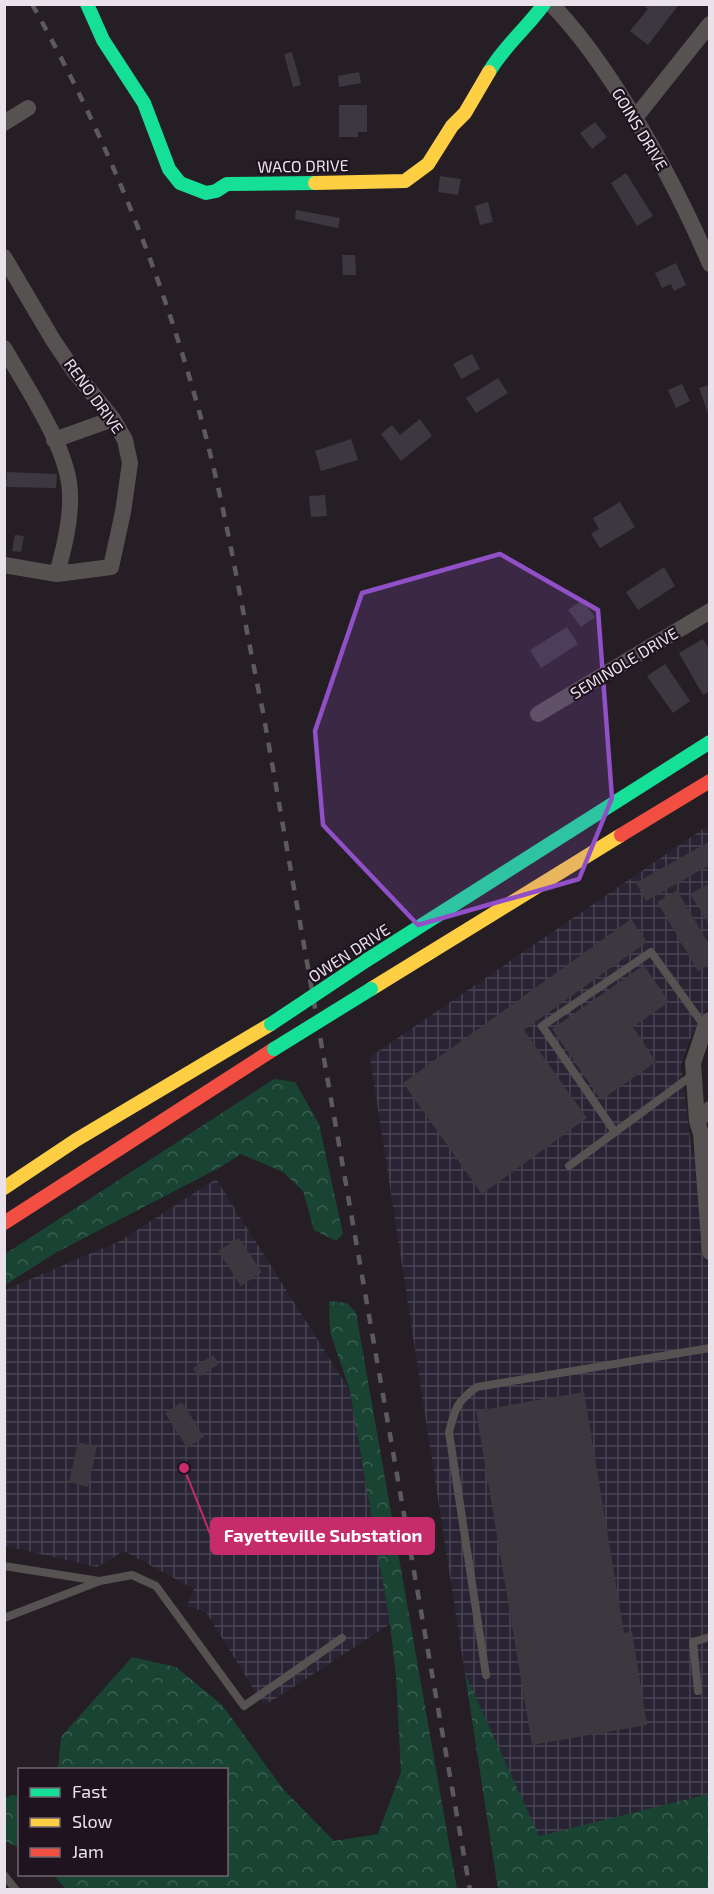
<svg xmlns="http://www.w3.org/2000/svg" width="714" height="1894" viewBox="0 0 714 1894" font-family="'Exo 2',sans-serif">
<defs>
<pattern id="industrial-grid" width="8" height="8" patternUnits="userSpaceOnUse" patternTransform="scale(1.5)"><rect width="8" height="8" fill="#282434"/><path d="M0 4h8M4 0v8" fill="none" stroke="#474452"/></pattern>
<pattern id="forest-crowns" width="20" height="18" patternUnits="userSpaceOnUse" patternTransform="scale(1.5)"><rect width="20" height="18" fill="#194433"/><path d="M2 6a3 3 0 1 1 6 0M12 15a3 3 0 1 1 6 0" fill="none" stroke="#3b5f51"/></pattern>
</defs>
<rect width="100%" height="100%" fill="#251f25"/>
<path fill="url(#industrial-grid)" d="M706,827l4,5 -1,174 -19,33 -9,26 11,89 18,-17 -1,657 -170,43 -74,-163 -95,-617z
M216,1179l134,212 40,233 -126,82 -58,-94 -19,-6 7,-17 -70,-38 -27,16 -92,-21v-256l115,-49z"/>
<path fill="url(#forest-crowns)" d="M274,1079l21,3 24,42 24,110 -7,7 -22,-11 -11,-39 -20,-19 -42,-18 -24,15 -160,83 -52,33v-31z
M329,1301l18,2 9,10 101,576h-391l-13,-14 173,-1v-104l-168,-1 3,-32 71,-80 44,10 46,38 61,84 51,52 44,-7 23,-62 -5,-96 -6,-52 -40,-233 -20,-59z
M465,1674l74,162 170,-42v95h-211z
M12,1795l7,1v52l-14,-7v-43z"/>
<path fill="#3b393f" d="M647,4h27l3,3 -29,38 -18,-14 18,-22 -3,-2z
M292,52l9,33 -8,2 -9,-33z
M359,72l2,11 -22,4 -1,-11z
M339,105h28v27h-9v5h-19z
M595,122l12,15 -15,12 -12,-16z
M626,173l27,43 -16,10 -26,-43z
M440,176l21,3 -3,16 -20,-3z
M488,202l5,20 -13,3 -5,-19z
M296,210l44,8 -2,10 -43,-9z
M342,255h13l1,20h-13z
M676,263l10,22 -12,6 -3,-7 -9,4 -7,-15z
M472,354l8,15 -19,10 -8,-15z
M498,378l10,15 -32,20 -10,-15z
M682,384l8,17 -14,7 -8,-18z
M710,385v31h-1l-10,-28z
M420,419l12,17 -31,25 -20,-27 11,-9 8,10z
M351,439l7,21 -37,11 -6,-20z
M7,472l50,2 -1,14 -50,-1z
M325,495l2,21 -16,1 -2,-21z
M620,502l15,25 -35,21 -9,-14 8,-5 -6,-11z
M15,535l9,1 -3,16 -9,-1z
M664,567l11,19 -37,24 -12,-18z
M582,600l13,17 -14,10 -13,-17z
M567,627l11,17 -37,24 -11,-18z
M703,639l7,11v41l-7,4 -24,-42z
M665,664l25,37 -17,12 -26,-37z
M710,841v24l-64,36 -10,-18z
M710,883v43l-20,-32z
M677,890l33,56v19l-12,6 -41,-69z
M631,919l16,23 -123,88 63,88 -105,76 -79,-111z
M644,965l25,37 -36,25 23,35 -55,38 -49,-71z
M239,1238l23,34 -21,14 -23,-35z
M213,1355l6,9 -20,13 -6,-9z
M584,1392l40,241 8,-2 15,94 -115,20 -56,-334z
M182,1402l22,35 -17,11 -22,-35z
M78,1442l19,5 -9,40 -19,-5z"/>
<g fill="none" stroke-linecap="round" stroke-linejoin="round">
<path stroke="#555251" stroke-width="8" d="M615,1132l-73,-106 109,-74 54,75
M569,1166l125,-92
M4,1566l95,15
M4,1618l96,-37 32,-6 24,11 88,120 98,-68
M486,1675l-37,-243c6,-23 8,-31 28,-45l233,-39
M698,1691l-5,-49 17,-5
M4,1875l12,15"/>
<path stroke="#555251" stroke-width="16" d="M551,4c26,26 47,56 67,87 36,55 66,113 92,173
M635,118l75,-94
M4,123l24,-15
M4,257l49,83 21,31 39,48 12,21 5,23 -7,49 -12,55 -54,7 -53,-9
M4,348c22,39 65,101 66,145 1,29 -6,54 -13,81
M54,440l59,-21
M538,714l172,-103
M710,1109l-13,12 4,13 9,118
M697,1121l-4,-58 13,-39 4,-4"/>
<path stroke="#16e098" stroke-width="14" d="M87,4l16,36 41,63 25,66 11,14 26,10 10,-2 11,-7 88,-1
M489,72c15,-26 38,-44 55,-68
M367,960l343,-218"/>
<path stroke="#ffcf43" stroke-width="14" d="M315,183l90,-2 23,-17 24,-38 13,-13 24,-41
M371,989l250,-154
M4,1188l72,-48 195,-116"/>
<path stroke="#f24e42" stroke-width="14" d="M621,835l89,-54
M4,1223l270,-174"/>
<path stroke="#5c5a5b" stroke-width="4.5" stroke-dasharray="10 10" stroke-linecap="butt" d="M32,4c77,137 136,285 175,437 23,90 37,181 56,271l207,1178"/>
<path stroke="#16e098" stroke-width="14" d="M271,1024l96,-64
M274,1049l97,-60"/>
</g>
<path fill="#9150c8" fill-opacity="0.2" stroke="#9150c8" stroke-width="4.5" stroke-linejoin="round" d="M500,554l98,56 14,188 -33,81 -161,46 -95,-100 -8,-94 47,-138z"/>
<g text-anchor="middle" stroke-width="4.5" stroke-linejoin="round" paint-order="stroke">
<g font-size="16" fill="#eae2ea" stroke="#1e131f">
<text transform="translate(640 129) rotate(59)" y="6">GOINS DRIVE</text>
<text transform="translate(303 166) rotate(-1)" y="6">WACO DRIVE</text>
<text transform="translate(94 396) rotate(54)" y="6">RENO DRIVE</text>
<text transform="translate(624 663) rotate(-31)" y="6">SEMINOLE DRIVE</text>
<text transform="translate(349 953) rotate(-33)" y="6">OWEN DRIVE</text>
</g>
</g>
<path fill="none" stroke="#c62c69" stroke-width="2" d="M184 1468L211 1536"/>
<circle fill="#c62c69" stroke="#1e131f" stroke-width="2" cx="184" cy="1468" r="6"/>
<rect fill="#c62c69" stroke="#c62c69" stroke-width="2" x="211" y="1518" width="223" height="36" rx="6"/>
<g font-size="18" text-anchor="middle" font-weight="bold" fill="#fff">
<text x="323" y="1542">Fayetteville Substation</text>
</g>
<rect width="714" height="1894" fill="none" stroke="#eae2ea" stroke-width="12"/>
<rect x="18" y="1768" width="210" height="108" fill="#1e131f" stroke="#706670" stroke-width="1.5"/>
<rect x="30" y="1788" width="30" height="9" fill="#16e098" stroke="#706670" stroke-width="1.5"/>
<text x="72" y="1798" font-size="18" fill="#eae2ea">Fast</text>
<rect x="30" y="1818" width="30" height="9" fill="#ffcf43" stroke="#706670" stroke-width="1.5"/>
<text x="72" y="1828" font-size="18" fill="#eae2ea">Slow</text>
<rect x="30" y="1848" width="30" height="9" fill="#f24e42" stroke="#706670" stroke-width="1.5"/>
<text x="72" y="1858" font-size="18" fill="#eae2ea">Jam</text>
</svg>
